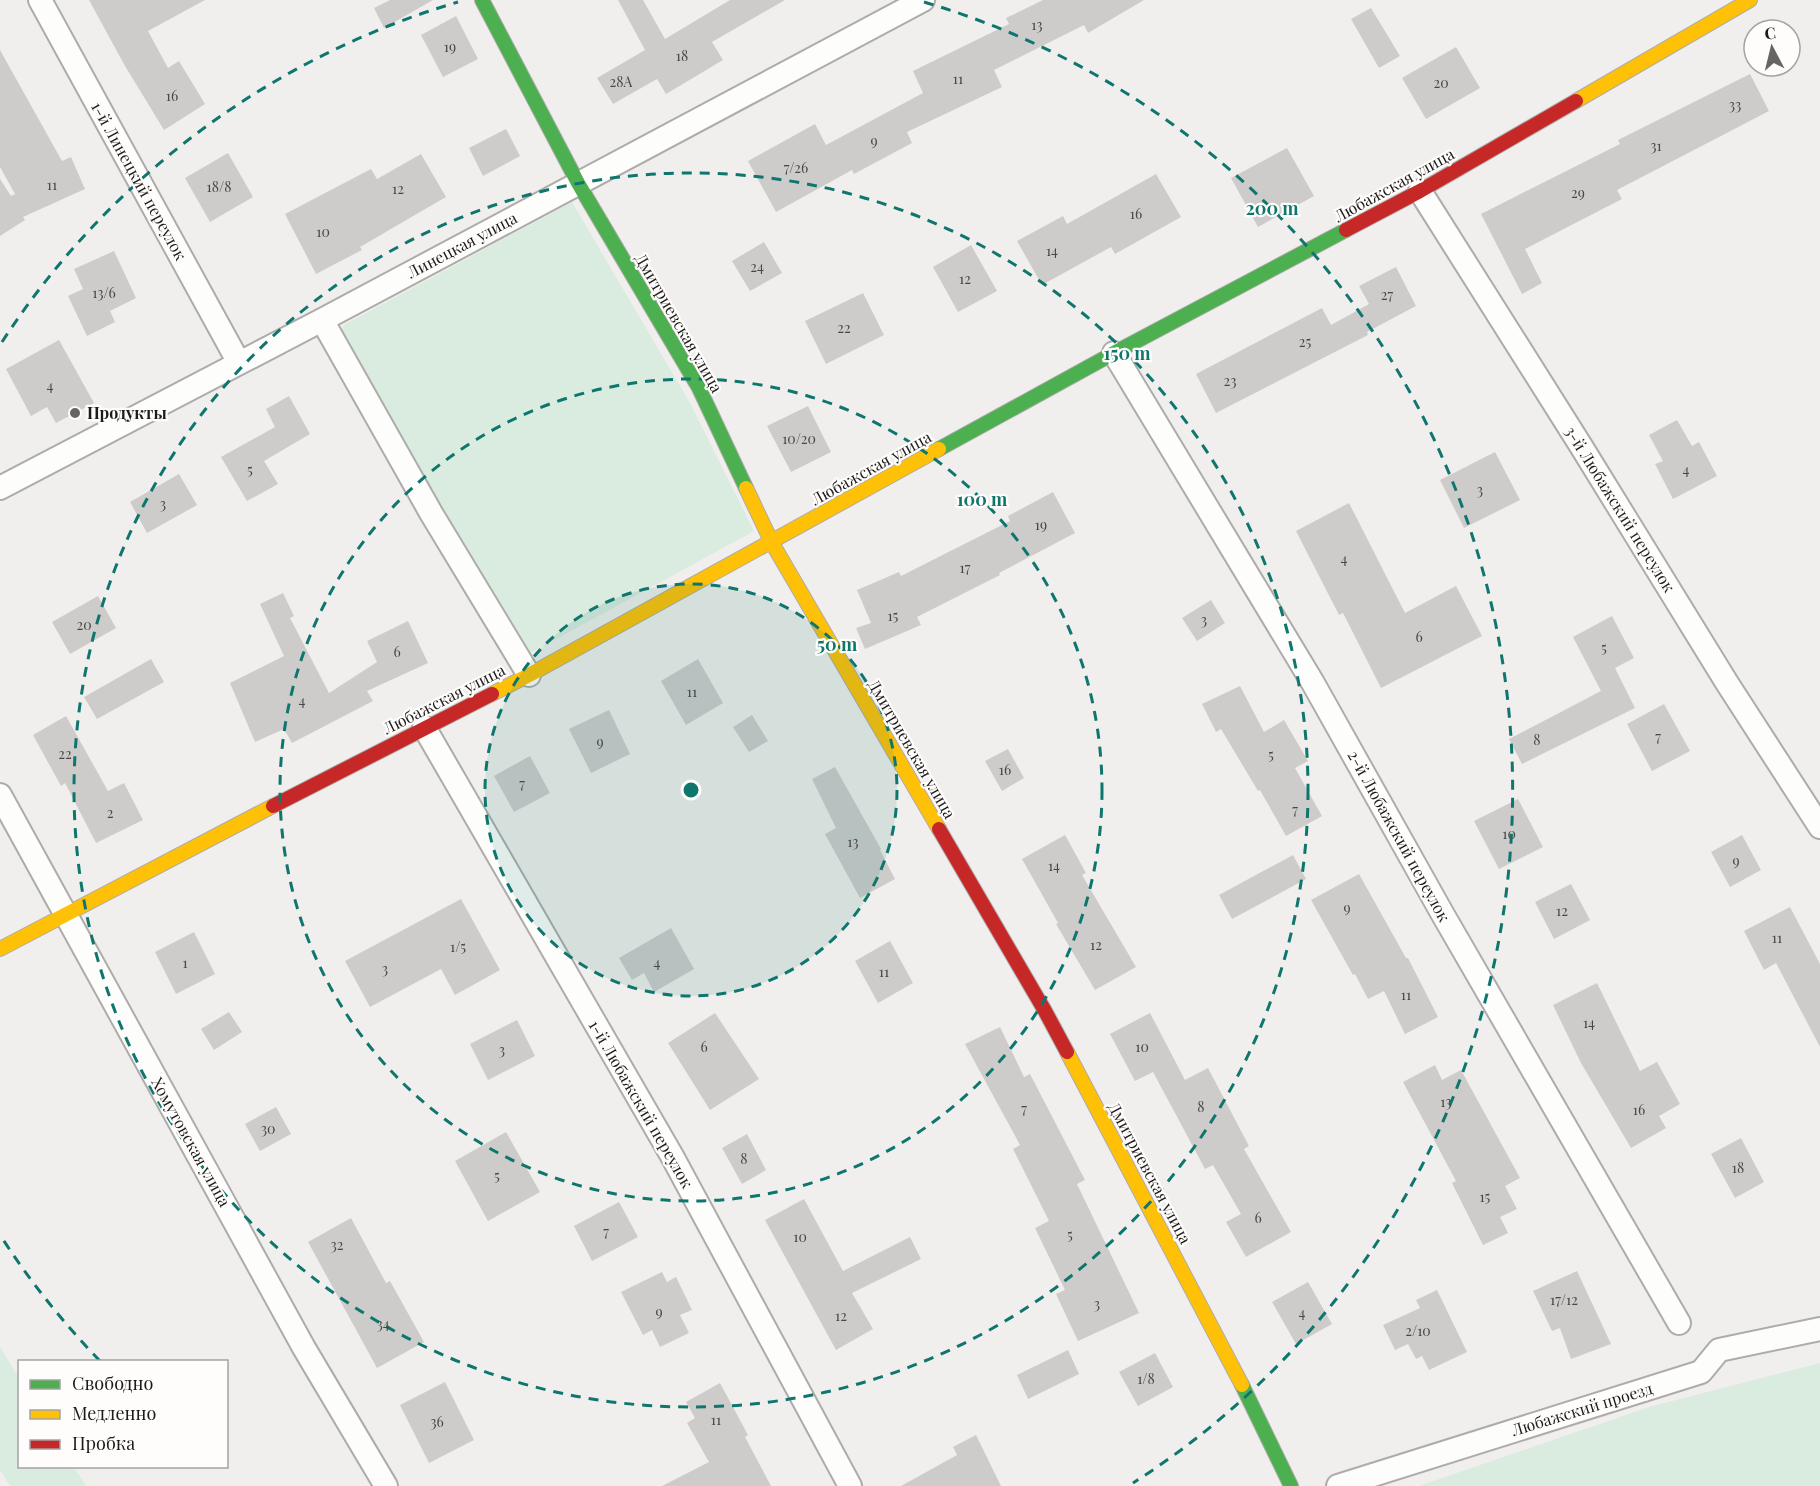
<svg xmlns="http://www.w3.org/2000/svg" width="1820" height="1486" viewBox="0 0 1820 1486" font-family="'Playfair Display',serif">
<rect width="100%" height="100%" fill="#f1efed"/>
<path fill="#daebdf" d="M572,202l118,201 64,128 -225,123 -192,-315 7,-14z
M0,1347l19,31 1,88 54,1 12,19h-76l-10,-16z
M1820,1363v123h-401l230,-79z"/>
<path fill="#cecccb" d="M89,0h116l-57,31 20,37 11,-7 26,43 -41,26 -39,-64z
M390,0h43l-49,28 -10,-20z
M618,0h25l22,39 65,-39h55l-73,42 11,18 -57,34 -9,-15 -44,25 -16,-26 48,-28z
M1043,0h101l-56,33 -4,-8 -90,45 8,17 -95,45 5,11 -58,31 -2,-4 -76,42 -28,-51 67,-37 11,21 97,-52 -10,-22 96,-47 -3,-6z
M1371,8l29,48 -21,12 -28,-49z
M456,16l22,43 -35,18 -22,-42z
M1456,47l24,41 -54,31 -24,-41z
M0,50l62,111 9,-4 14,32 -62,28 2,3 -25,16v-57l11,17 4,-2 -15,-27z
M1750,74l19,37 -152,79 5,9 -97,50 17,34 -20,11 -41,-80 139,-70 -2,-4z
M506,129l14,27 -37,20 -14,-28z
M1287,148l27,48 -56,31 -27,-49z
M228,153l25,44 -43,25 -25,-44z
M421,154l25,43 -86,50 2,3 -46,24 -31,-60 86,-45 6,10z
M1156,174l25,43 -66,37 -4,-7 -69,38 -25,-44 46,-25 4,8z
M764,242l18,31 -32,18 -18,-30z
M971,245l26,46 -39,21 -25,-45z
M114,251l22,47 -26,13 5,11 -28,14 -19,-40 15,-7 -9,-20z
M1396,267l20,39 -49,26 1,3 -152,78 -20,-39 126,-66 9,17 38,-21 -10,-18z
M863,293l21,42 -58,29 -21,-43z
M59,340l35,63 -38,20 -9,-16 -16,9 -25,-47z
M289,396l21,38 -46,27 14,23 -31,17 -26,-44 54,-30 -9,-18z
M808,406l23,46 -40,20 -24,-46z
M1677,420l15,26 7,-4 18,34 -44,23 -18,-35 8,-3 -14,-26z
M1495,452l25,48 -56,28 -24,-48z
M179,474l18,31 -50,28 -17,-31z
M1053,492l22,41 -76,40 1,2 -83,42 4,8 -56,24 -9,-21 15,-5 -14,-33 42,-18 2,4 109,-55 -2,-5z
M1349,503l56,110 51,-27 26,50 -101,52 -38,-75 -4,2 -43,-84z
M283,593l11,23 -4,2 39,75 48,-31 -10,-21 41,-20 20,42 -61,28 6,10 -81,42 -8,-14 -29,13 -25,-59 54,-27 -24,-52z
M98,596l18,32 -46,26 -18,-32z
M1211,600l14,23 -28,18 -15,-23z
M1612,616l22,42 -19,10 20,40 -113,56 -13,-25 92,-48 -28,-54z
M151,659l13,23 -67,37 -13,-22z
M698,659l25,44 -37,22 -25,-44z
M1240,686l24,46 20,-12 24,41 -13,7 27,48 -36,20 -26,-46 -2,1 -37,-62 -5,3 -14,-28z
M1664,704l26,47 -38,20 -25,-47z
M609,710l21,44 -39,19 -22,-44z
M752,715l16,26 -19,11 -16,-25z
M66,716l42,75 16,-8 19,37 -47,23 -31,-60 -4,3 -28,-51z
M1008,749l16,29 -22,13 -17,-30z
M530,756l20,37 -36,19 -20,-36z
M835,767l46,82 -1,1 15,29 -35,19 -35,-64 11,-6 -24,-49z
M1518,799l25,48 -44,22 -25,-48z
M1065,835l21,38 -4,2 54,92 -41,23 -39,-66 2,-1 -36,-64z
M1742,835l19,35 -31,17 -19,-35z
M1293,855l13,24 -74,40 -13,-24z
M1359,874l47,84h2l30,59 -33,17 -21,-43 -16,8 -13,-25 -2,1 -42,-75z
M1571,884l19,36 -36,19 -19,-37z
M461,899l39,71 -45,25 -14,-26 -71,38 -25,-46z
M1790,907l30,57v83l-44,-84 -12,7 -20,-39z
M671,928l23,41 -40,23 -10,-19 -12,7 -13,-22z
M194,932l21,42 -39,20 -21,-42z
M890,941l23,42 -35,20 -23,-42z
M1597,983l43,88 17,-9 23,42 -21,12 7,12 -35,20 -50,-85 -28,-58z
M229,1012l13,20 -28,18 -13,-21z
M715,1013l44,66 -49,31 -42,-67z
M1150,1013l35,67 23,-12 41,78 -5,3 47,83 -45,25 -20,-35 15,-8 -28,-49 -8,4 -52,-97 -18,9 -25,-47z
M517,1020l18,36 -47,24 -18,-36z
M1000,1027l24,50 6,-3 55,106 -8,4 62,129 -61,28 -22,-47 9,-4 -30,-62 14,-7 -36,-72 7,-4 -55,-101z
M1435,1065l7,15 19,-10 59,108 -15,8 12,23 -17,8 8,16 -25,12 -31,-62 4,-2 -53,-99z
M276,1107l15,27 -31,17 -15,-27z
M506,1132l34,60 -52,29 -33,-60z
M747,1134l19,36 -24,14 -20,-36z
M1741,1138l23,44 -29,16 -24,-44z
M804,1199l39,72 67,-34 11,22 -69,34 21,36 -37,21 -71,-130z
M619,1202l19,35 -46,24 -18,-35z
M351,1218l35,65 4,-2 34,61 -47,26 -69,-126z
M1577,1271l34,73 -40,15 -11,-31 -8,3 -19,-40z
M662,1272l5,10 9,-5 16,33 -12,5 9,18 -29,14 -8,-17 -9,5 -22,-43z
M1308,1282l24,42 -36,20 -24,-42z
M1437,1290l30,62 -38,18 -7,-14 -6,3 -8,-15 -13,6 -12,-25 37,-17 -4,-8z
M1068,1350l11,24 -51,25 -11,-24z
M1155,1353l18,34 -35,19 -19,-34z
M445,1382l29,58 -45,23 -29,-58z
M720,1383l28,52 -3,2 26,49h-109l47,-24 -22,-39 8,-5 -9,-16z
M976,1435l25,51h-100l56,-31 -4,-8z"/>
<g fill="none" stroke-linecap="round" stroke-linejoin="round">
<defs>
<path id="street" d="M40,0l199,363
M1420,191l161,255 146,237 93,144
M322,320l109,193 98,162
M1114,353l199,330 129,230 237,410
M0,488l322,-168 601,-320
M424,727l248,429 178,330
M0,795l304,553 82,138
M1338,1486l363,-114 18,-22 101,-21"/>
<path id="fast" d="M482,0l96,183 121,205 47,100
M939,449l175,-96 232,-123
M1242,1385l49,101"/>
<path id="slow" d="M1576,101l174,-101
M746,488l26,55 167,286
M492,694l37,-19 410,-226
M0,949l273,-143
M1067,1052l175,333"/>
<path id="jam" d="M1346,230l74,-39 156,-90
M273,806l219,-112
M939,829l106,182 22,41"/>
</defs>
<use href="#street" stroke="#aeacab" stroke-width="26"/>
<use href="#fast" stroke="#aeacab" stroke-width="16"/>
<use href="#slow" stroke="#aeacab" stroke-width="16"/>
<use href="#jam" stroke="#aeacab" stroke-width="16"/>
<use href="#street" stroke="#fdfdfc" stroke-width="22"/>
<use href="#fast" stroke="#4caf50" stroke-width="14"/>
<use href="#slow" stroke="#ffc107" stroke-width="14"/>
<use href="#jam" stroke="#c62828" stroke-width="14"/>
</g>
<circle cx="691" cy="790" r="206" fill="#0f766e" fill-opacity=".12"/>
<g fill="none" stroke="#0f766e" stroke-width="3" stroke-dasharray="10 8">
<circle cx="691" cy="790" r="206"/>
<circle cx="691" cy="790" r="411"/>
<circle cx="691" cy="790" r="617"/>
<path d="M100 1361A822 822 0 0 1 2 1238M2 342A822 822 0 0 1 458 2M924 2A822 822 0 0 1 1133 1483"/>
</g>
<circle fill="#676564" stroke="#fefdfb" stroke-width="2" cx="75" cy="413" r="6"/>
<g text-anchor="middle" stroke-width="4.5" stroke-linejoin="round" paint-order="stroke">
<g font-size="14" fill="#494746">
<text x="1037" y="30">13</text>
<text x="450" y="52">19</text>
<text x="682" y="61">18</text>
<text x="958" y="84">11</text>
<text x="621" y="87">28А</text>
<text x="1441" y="88">20</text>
<text x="172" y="101">16</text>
<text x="1735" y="110">33</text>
<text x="874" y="146">9</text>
<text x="1656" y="151">31</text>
<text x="796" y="173">7/26</text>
<text x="52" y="190">11</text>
<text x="219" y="192">18/8</text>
<text x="398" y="194">12</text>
<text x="1578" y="198">29</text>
<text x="1136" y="219">16</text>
<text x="323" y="237">10</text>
<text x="1052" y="256">14</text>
<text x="757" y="272">24</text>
<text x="965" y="284">12</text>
<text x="104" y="298">13/6</text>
<text x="1387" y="300">27</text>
<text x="844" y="333">22</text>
<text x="1305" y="347">25</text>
<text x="1230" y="386">23</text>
<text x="50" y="391">4</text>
<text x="799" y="444">10/20</text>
<text x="250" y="475">5</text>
<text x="1686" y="475">4</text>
<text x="1480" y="495">3</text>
<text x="163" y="509">3</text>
<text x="1041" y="530">19</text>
<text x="1344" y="564">4</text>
<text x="965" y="573">17</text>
<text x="893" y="621">15</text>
<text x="1204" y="625">3</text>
<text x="84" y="630">20</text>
<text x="1419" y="642">6</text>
<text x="1604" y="653">5</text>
<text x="397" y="657">6</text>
<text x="692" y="697">11</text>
<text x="302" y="706">4</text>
<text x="1658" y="742">7</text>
<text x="1537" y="745">8</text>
<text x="600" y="747">9</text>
<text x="65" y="759">22</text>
<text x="1271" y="760">5</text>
<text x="1005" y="775">16</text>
<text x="522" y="789">7</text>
<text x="1295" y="815">7</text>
<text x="110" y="818">2</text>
<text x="1509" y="839">10</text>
<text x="853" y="847">13</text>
<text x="1736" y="866">9</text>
<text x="1054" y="871">14</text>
<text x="1347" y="913">9</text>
<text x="1562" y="916">12</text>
<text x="1777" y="943">11</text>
<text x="1096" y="950">12</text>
<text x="458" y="952">1/5</text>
<text x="185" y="968">1</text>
<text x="657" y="968">4</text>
<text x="385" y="974">3</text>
<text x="884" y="977">11</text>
<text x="1406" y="1000">11</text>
<text x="1589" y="1028">14</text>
<text x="704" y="1052">6</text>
<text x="1142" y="1052">10</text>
<text x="502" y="1055">3</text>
<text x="1446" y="1107">13</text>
<text x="1201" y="1112">8</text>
<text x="1024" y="1114">7</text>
<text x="1639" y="1115">16</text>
<text x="268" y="1134">30</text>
<text x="744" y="1164">8</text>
<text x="1738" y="1173">18</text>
<text x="497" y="1181">5</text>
<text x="1485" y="1202">15</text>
<text x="1258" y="1223">6</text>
<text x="606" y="1237">7</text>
<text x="1070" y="1240">5</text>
<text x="800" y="1242">10</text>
<text x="337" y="1250">32</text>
<text x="1564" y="1305">17/12</text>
<text x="1097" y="1309">3</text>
<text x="659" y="1317">9</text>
<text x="1302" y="1318">4</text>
<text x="841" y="1321">12</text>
<text x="383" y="1329">34</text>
<text x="1418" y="1336">2/10</text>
<text x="1146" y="1384">1/8</text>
<text x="716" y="1425">11</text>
<text x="437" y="1427">36</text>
</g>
<g font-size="16" fill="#1d1b1a" stroke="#fefdfb">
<text transform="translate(139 181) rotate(61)" y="6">1-й Линецкий переулок</text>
<text transform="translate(1394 185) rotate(-29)" y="6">Любажская улица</text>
<text transform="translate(462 245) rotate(-28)" y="6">Линецкая улица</text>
<text transform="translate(679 323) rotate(60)" y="6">Дмитриевская улица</text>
<text transform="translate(871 468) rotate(-29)" y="6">Любажская улица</text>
<text transform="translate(1620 509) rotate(58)" y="6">3-й Любажский переулок</text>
<text transform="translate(444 699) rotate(-27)" y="6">Любажская улица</text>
<text transform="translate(912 749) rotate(60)" y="6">Дмитриевская улица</text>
<text transform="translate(1399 836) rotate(61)" y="6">2-й Любажский переулок</text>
<text transform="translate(641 1104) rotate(60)" y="6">1-й Любажский переулок</text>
<text transform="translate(191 1142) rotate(61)" y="6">Хомутовская улица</text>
<text transform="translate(1150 1173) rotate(62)" y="6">Дмитриевская улица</text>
<text transform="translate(1582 1409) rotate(-17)" y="6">Любажский проезд</text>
</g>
<g font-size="16" font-weight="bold" fill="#1d1b1a" stroke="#fefdfb" text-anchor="start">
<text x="87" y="419">Продукты</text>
</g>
</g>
<circle cx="691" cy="790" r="9" fill="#0f766e" stroke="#fefdfb" stroke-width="3"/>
<g font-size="18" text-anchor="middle" font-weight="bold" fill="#0f766e" stroke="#fefdfb" stroke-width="4.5" stroke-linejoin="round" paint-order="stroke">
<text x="1272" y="215">200 m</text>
<text x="1127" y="360">150 m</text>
<text x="982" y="506">100 m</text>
<text x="837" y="651">50 m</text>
</g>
<rect x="18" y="1360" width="210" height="108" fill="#fefdfb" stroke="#a4a3a1" stroke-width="1.5"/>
<rect x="30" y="1380" width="30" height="9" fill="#4caf50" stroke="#a4a3a1" stroke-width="1.5"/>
<text x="72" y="1390" font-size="18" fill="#1d1b1a">Свободно</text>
<rect x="30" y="1410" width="30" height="9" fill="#ffc107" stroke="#a4a3a1" stroke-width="1.5"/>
<text x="72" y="1420" font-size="18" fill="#1d1b1a">Медленно</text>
<rect x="30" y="1440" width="30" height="9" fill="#c62828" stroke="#a4a3a1" stroke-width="1.5"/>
<text x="72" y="1450" font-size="18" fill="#1d1b1a">Пробка</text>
<g transform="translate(1772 48) rotate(353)"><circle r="28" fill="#fefdfb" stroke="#a4a3a1" stroke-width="1.5"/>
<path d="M0-4.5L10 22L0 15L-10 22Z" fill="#676564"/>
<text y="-9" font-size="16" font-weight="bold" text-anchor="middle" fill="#1d1b1a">С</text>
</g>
</svg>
